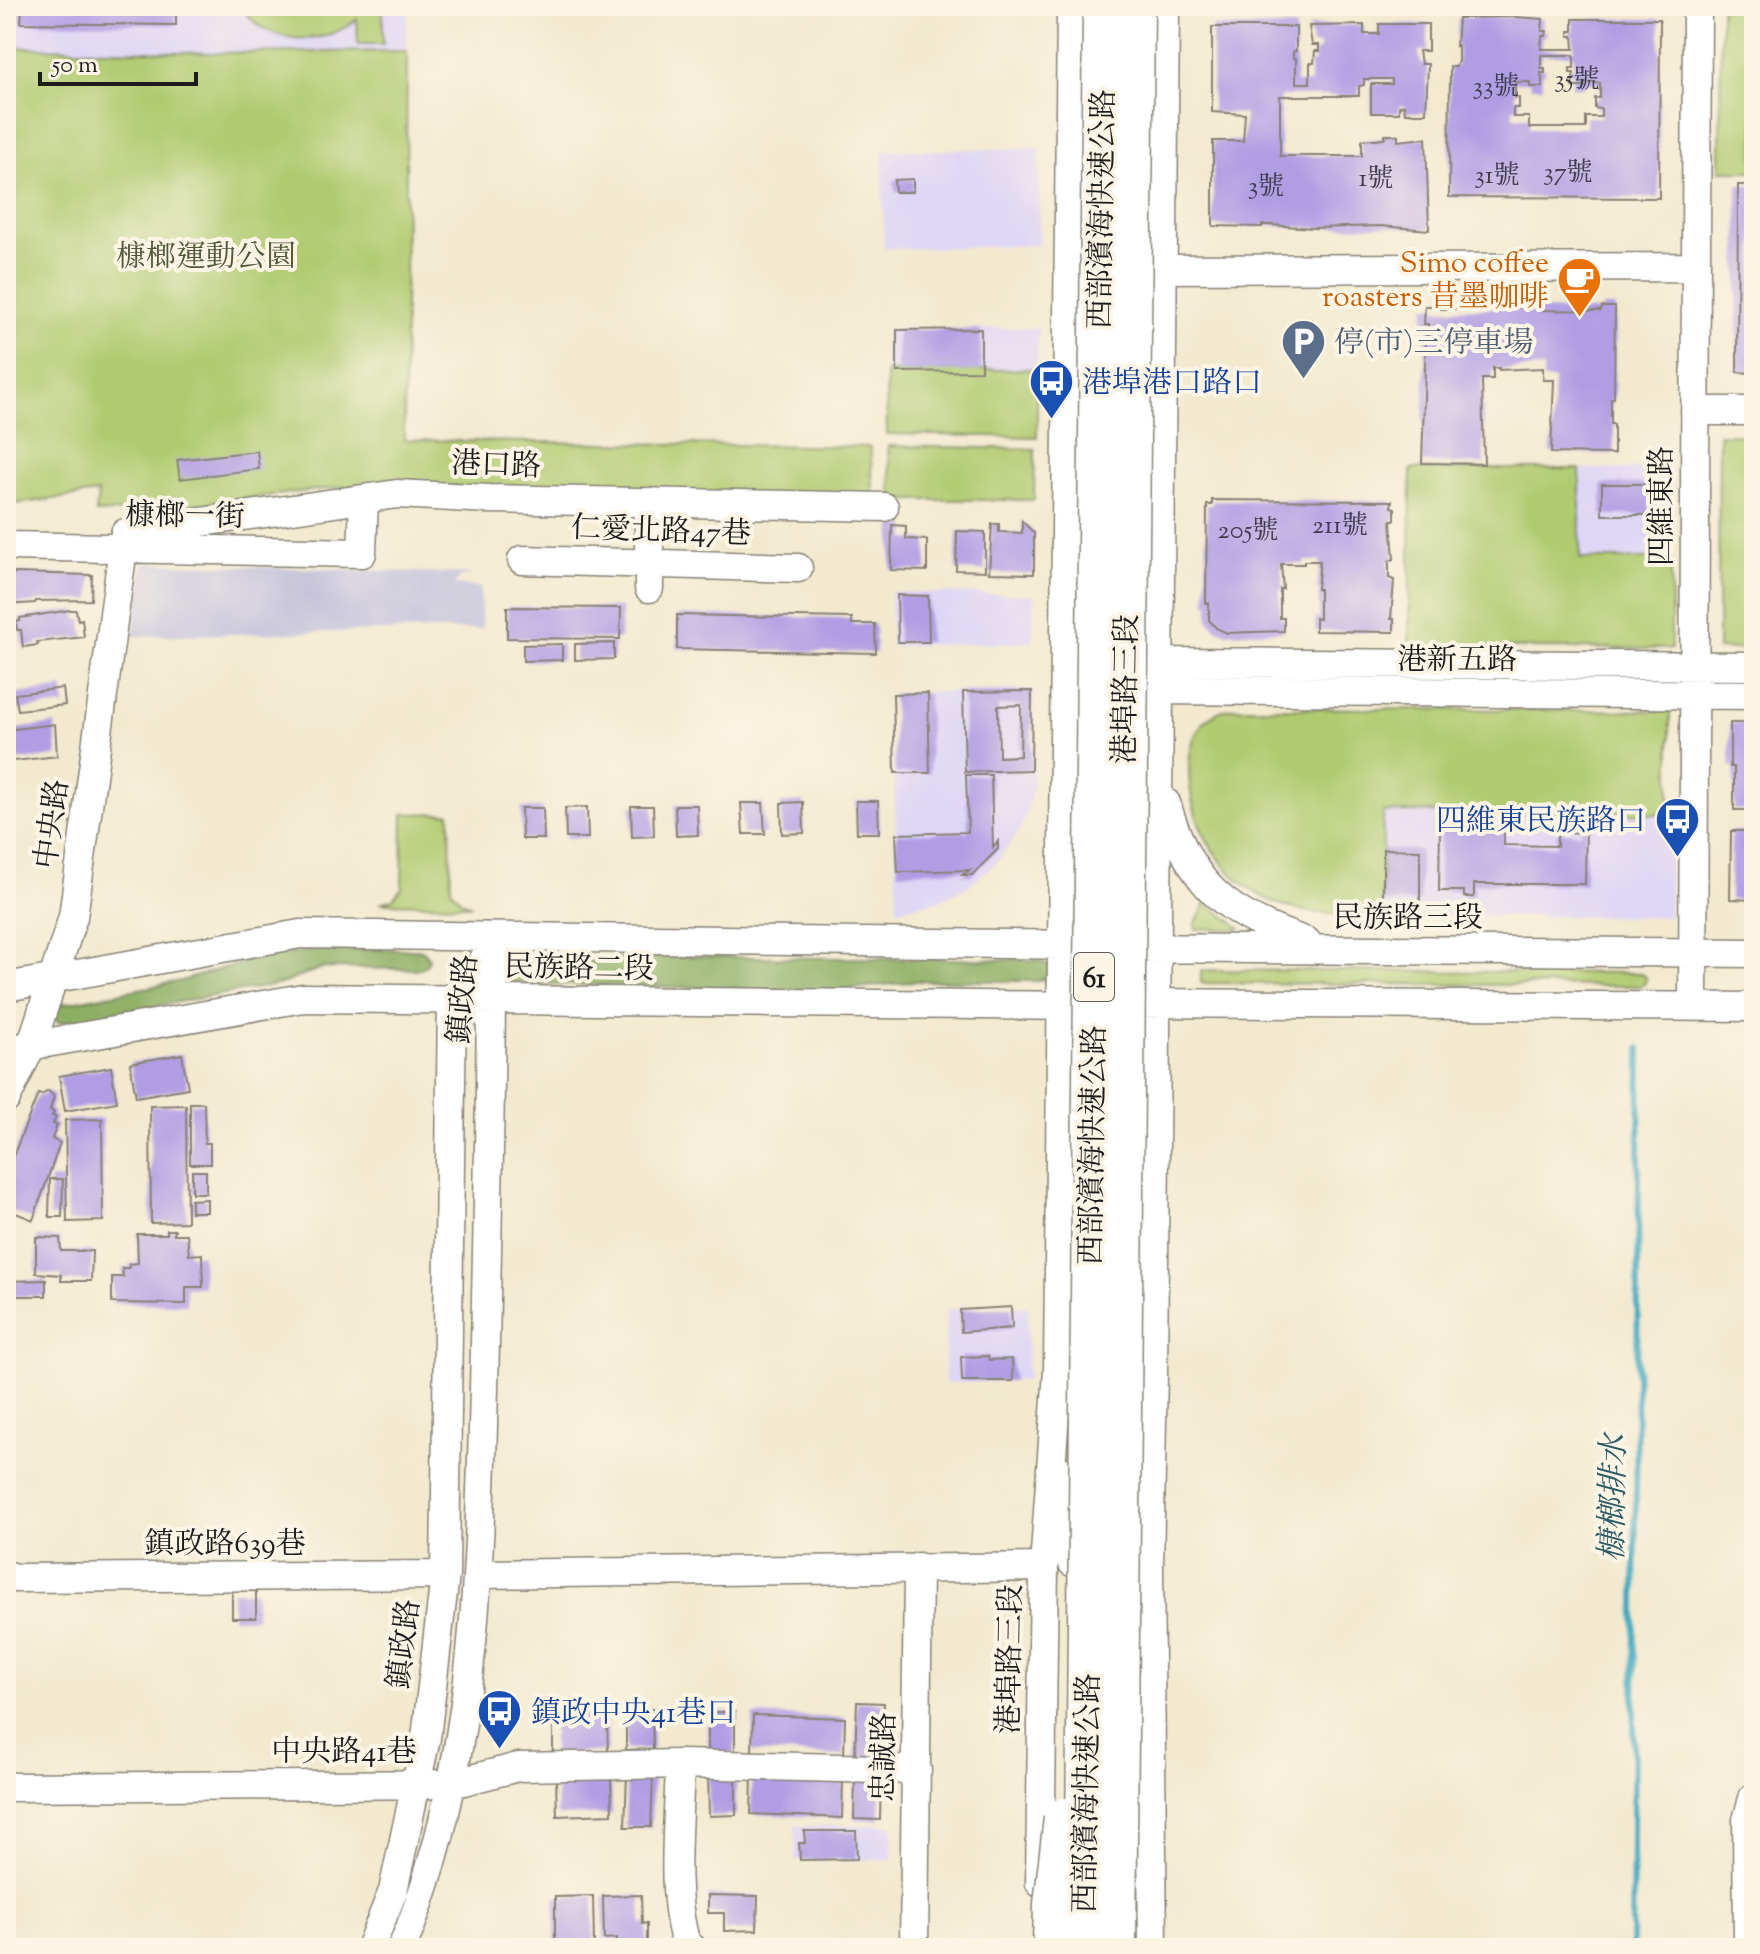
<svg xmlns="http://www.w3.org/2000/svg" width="1760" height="1954" viewBox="0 0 1760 1954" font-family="'Sorts Mill Goudy','Noto Serif TC',serif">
<rect width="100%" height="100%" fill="#fcf5e5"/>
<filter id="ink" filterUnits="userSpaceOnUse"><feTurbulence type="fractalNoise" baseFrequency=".0125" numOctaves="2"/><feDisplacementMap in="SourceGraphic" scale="16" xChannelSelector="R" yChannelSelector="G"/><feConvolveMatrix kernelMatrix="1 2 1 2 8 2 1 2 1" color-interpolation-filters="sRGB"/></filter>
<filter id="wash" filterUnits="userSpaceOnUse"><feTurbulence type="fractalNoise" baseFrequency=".006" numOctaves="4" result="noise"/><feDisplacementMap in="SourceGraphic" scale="32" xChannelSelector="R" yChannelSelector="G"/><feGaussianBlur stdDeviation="1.8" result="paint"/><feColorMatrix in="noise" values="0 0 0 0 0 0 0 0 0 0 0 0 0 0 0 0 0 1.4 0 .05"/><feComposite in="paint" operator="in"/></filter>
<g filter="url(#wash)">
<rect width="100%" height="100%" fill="#f2e9cf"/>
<path fill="#dfd5f5" d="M6,6h401v45l-196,2 -205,-6z
M1040,148l-1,97 -155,4 -2,-98z
M1038,328l-1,41 -151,3v-42z
M1580,469h92l-1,90h-92z
M891,592l143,3 -1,47 -142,4z
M1033,690v98l-6,24 -8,20 -24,32 -30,24 -28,13 -40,8 -4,-216z
M1383,812l287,2 -1,103 -287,-2z
M1028,1307l-1,73 -82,3 1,-74z
M893,1825l-1,34 -97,1v-34z"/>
<path fill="#c3c1db" d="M144,563l328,11 -11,3 -7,8 26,2 2,42 -349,7z"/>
<path fill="#b0ca70" stroke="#667346" stroke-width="2" d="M240,6h36l17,8 12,1 12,-2 16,-7h50v38h-25l-1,-25c-34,29 -90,27 -117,-13z
M1197,6h126v4l-126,1z
M1721,6h33v165h-34z
M6,47l205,6 196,-2 -3,389 466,7 4,53 -384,-9 -88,-11 -256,30 -50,3 2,-20 -92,12z
M1037,369v68l-150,-3 -1,-62z
M1719,434l35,1v214h-36z
M888,446l147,3 -1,51h-142z
M1411,469h169v90h91v90l-262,-2z
M1233,708l437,3v103l-287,-2 -1,103c-41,-1 -82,2 -119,-18 -24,-13 -43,-33 -56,-57 -22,-39 -34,-124 26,-132z
M450,813l1,76 10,12 11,4 -92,-2 13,-4 9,-11 1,-74z
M1206,903l35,25 -1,1h-44l-1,-4z
M1201,970l439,3 6,5 -1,5 -5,3 -439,-3z"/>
<path fill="#8cae62" stroke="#54653f" stroke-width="2" d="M419,949l6,3 4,7 -3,6 -7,4 -97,-1 -41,16 -216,38h-7l-6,-7 2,-7 7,-4 120,-23 76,-23 61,-8z
M638,956l399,4 11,4 2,8 -4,6 -8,3h-121l-83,10 -318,-8 -7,-2 -4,-8 3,-7 8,-3h50z"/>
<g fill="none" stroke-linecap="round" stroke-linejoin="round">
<path stroke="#40a8c0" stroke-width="6" d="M1632,1948l8,-900"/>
</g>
<g id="blocks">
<path fill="#b09ee4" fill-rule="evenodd" d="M22,6h154v19l-155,-2z
M1517,17l26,2 -1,12h5l-1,5h-4l-1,13h33l-1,-13h-4v-5h4v-12h87l-1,179 -210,-1 1,-130h6l2,-6v-16l-2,1 2,-28zM1541,55h33v13h-4v5h4l-2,14h13v-4h15v15h-5v10l6,1v8h-15v11h-57v-11h-16v-9h6v-10h-4v-16h15v5h13l-2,-14h4v-5h-4z
M1379,24h49v27h-9l2,13h7l-2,49h-21l-1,-8 -5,1v7h-28v-29h21v-5h-28v6l-5,1v10h-79v60h82v-16l23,-2v-3h13v6l28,-3 3,92 -49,-4 -67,2 -43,-3h-8v2l-49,-1v-85h30l2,-27 -33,-2v-85h84v24h-3v7h3v25h14v-20h4l1,-12h4v-6h-7l-3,-19 55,-1v9h15z
M913,179v13h-18l-1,-12z
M1738,185h16v188l-17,-1z
M1425,306h11v3l105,-2v3l60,1 1,-4h13l-1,91h-3v26h3v30l-63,-1 3,-73h-11v-12l-44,2v-2h-6v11h-11l2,85 -62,-1 4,-128h2v-11h-4z
M981,329v42l-84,1v-42z
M257,451l2,18 -79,10 -3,-19z
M1602,484h47v31h-47z
M1212,500l180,1 -1,6 4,1v12h-4l3,39 -5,2v17l5,2 -3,39h3v13l-79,-1v-13l4,1v-30h-2l3,-28h-16v3h-23l2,25h-3v29h4v13l-57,2 -11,-5 -7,-8v-17h-3l1,-98h5z
M1022,521l12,12v41l-45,-1 3,-49h7v8l23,1z
M892,525l14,1v13l21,1v31l-36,-1z
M957,531l28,1v39l-29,-1z
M14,573l78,2 -1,25 -55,1 -1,2 -29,2 1,-25z
M897,595l31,1 1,46h-31z
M507,607l114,1 -1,31 -113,-1z
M70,610h6l2,10 4,-1 2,18 -47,5 1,3 -15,2 -2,-17h-4l-1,-8 4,-1v-3z
M677,615l175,3v6h23l1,29 -199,-4z
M614,643v16l-39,1v-16z
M562,644v16l-39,1v-16z
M63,688l2,17 -47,5 -3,-16z
M1032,691l-1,79 -66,2 -2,-80zM1021,705l-1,51 -21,1 -1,-51z
M928,693l2,80h-35l-2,-79z
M1730,723h18v5h6v82h-20v-43h-4z
M55,724l2,32 -51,6v-32z
M966,775h25l2,72 5,-6v8l-26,26h-10l8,-5 -72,2 -2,-38 72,-2z
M856,801h22l1,32h-22z
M803,802l1,31 -22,1 -1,-31z
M741,803h22l2,31h-22z
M675,805h22l1,30 -22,1z
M631,806h22l1,30 -22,1z
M587,807l1,31h-22l-1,-30z
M521,808h22l1,31h-22z
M1581,826h5l-1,58h-111v13h-10v-6h-25l1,-63 64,1v16l53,1v-14l24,1z
M1731,831h23v69l-24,-1z
M1383,849l37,1v52h-37z
M182,1054l6,34 -52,9 -6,-34z
M111,1067l6,35 -52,9 -6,-35z
M48,1091l6,5 -4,14 4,2 -2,4 4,1 -3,7 4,1 -5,14 8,4 -27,77 -27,-11v-35l32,-80 4,1z
M190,1103h14l1,40h5v21h-20z
M186,1105l1,117 -36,1 -1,-117z
M102,1119l1,102 -36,1 -2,-102z
M192,1171h14v22h-14z
M50,1179h13l-1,38h-13z
M207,1199v13h-16v-12z
M167,1230h8l-1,4h13l2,21 13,-1 1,33h-17v17l-74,-1v-26h11l-1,-9h7v-4l9,-1 -1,-29h30z
M36,1237l24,1 1,13h31l-1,30h-30v-6l-25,-2z
M46,1280v16h-40v-15z
M1011,1307l1,21 -51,4 -1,-22z
M988,1356l1,4 23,-1 1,22h-51l-1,-24z
M232,1591h24v27h-24z
M857,1702l27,1 -2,55h-27z
M626,1709h26l1,40 -27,1z
M708,1712h27v41h-27z
M607,1714l1,37 -55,3v-38z
M753,1715l92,3 -1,38 -92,-4z
M627,1774h26l-2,53h-26z
M708,1775h28v40l-27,1z
M611,1776l1,38 -55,2 -1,-38z
M752,1777l91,3 -1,38 -91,-4z
M855,1778l26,1 -1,41 -26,-1z
M804,1831h52l1,28 -57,1 -1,-17h6z
M641,1895l1,29 5,-1v25h-30v-10l-13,1 -1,-43z
M708,1895l50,1 -1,34 -33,1v-18h-16z
M593,1896l1,48 -39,1v-48z"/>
</g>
</g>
<g filter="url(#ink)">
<use href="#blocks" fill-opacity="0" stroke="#878276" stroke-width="2"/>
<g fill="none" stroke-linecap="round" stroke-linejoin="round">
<defs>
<path id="minor" d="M1163,269l533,-2
M1695,411h59
M649,502v86
M6,546l356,7 2,-54
M522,560l276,8
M1159,662l595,4
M1159,690l595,5
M1166,803c25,84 60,111 141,139
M1138,948l616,5
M6,987l294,-53 780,11
M1138,1003l616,4
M1693,1006l4,-1000
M6,1050l297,-52 777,8
M6,1099l25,-53 42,-129 52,-384 272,-39 92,5 395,8
M1065,1472l7,90
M479,1574l565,-7
M6,1575l9,3 430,-3
M680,1764c-1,55 -11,130 7,182l5,2
M6,1787l446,-3 66,-17 162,-3 237,6
M1040,1883l4,-316 14,-196 13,-1365
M370,1948l23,-57 33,-153 19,-163 7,-576 49,-61
M402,1948c74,-179 77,-370 82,-560 3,-129 6,-259 7,-388l10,-61
M914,1948l4,-381
M1153,1948l-4,-383 4,-192 12,-1367
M1748,1948l-1,-128 6,-22"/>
</defs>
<use href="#minor" stroke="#878276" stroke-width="31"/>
<use href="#minor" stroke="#fff" stroke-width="28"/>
<defs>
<path id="highway-bridge" d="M1053,1948l1,-44 10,-86
M1085,1948l18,-1942
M1116,1948l18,-1942"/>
</defs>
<use href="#highway-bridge" stroke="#878276" stroke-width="43" stroke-linecap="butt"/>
<use href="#highway-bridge" stroke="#fff" stroke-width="40"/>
</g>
</g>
<defs>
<symbol id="cafe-pin" viewBox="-11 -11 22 30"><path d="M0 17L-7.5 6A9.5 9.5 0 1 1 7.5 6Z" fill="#e8710a" stroke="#fcf5e5"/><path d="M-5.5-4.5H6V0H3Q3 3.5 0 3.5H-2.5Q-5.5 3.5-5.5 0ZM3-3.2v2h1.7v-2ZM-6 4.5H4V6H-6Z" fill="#fff"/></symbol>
<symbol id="parking-pin" viewBox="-11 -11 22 30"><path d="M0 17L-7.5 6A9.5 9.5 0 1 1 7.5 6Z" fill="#5c6f8a" stroke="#fcf5e5"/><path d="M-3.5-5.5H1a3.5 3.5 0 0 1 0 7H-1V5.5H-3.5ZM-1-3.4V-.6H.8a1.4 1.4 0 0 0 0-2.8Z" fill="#fff"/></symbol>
<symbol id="bus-pin" viewBox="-11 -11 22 30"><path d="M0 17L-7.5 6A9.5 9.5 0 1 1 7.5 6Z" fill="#1a4fb4" stroke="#fcf5e5"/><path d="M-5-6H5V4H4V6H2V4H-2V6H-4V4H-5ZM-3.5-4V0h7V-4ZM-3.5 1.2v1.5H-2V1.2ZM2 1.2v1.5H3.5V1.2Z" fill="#fff"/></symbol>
</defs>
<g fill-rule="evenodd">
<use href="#cafe-pin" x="1554" y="254" width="51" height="69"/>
<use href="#parking-pin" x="1278" y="316" width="51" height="69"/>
<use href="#bus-pin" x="1026" y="356" width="51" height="69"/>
<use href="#bus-pin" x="1652" y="794" width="51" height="69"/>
<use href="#bus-pin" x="474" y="1686" width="51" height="69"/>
</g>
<g text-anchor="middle" stroke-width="8" stroke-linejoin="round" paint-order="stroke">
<g font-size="26" fill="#413c4e">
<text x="1577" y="87">35號</text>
<text x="1496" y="94">33號</text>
<text x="1568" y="180">37號</text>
<text x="1497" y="183">31號</text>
<text x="1376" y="186">1號</text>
<text x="1266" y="194">3號</text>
<text x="1340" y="533">211號</text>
<text x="1248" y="538">205號</text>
</g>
<rect fill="#fcf5e5" stroke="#5f5d58" stroke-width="2" x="1074" y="953" width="40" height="48" rx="6"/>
<g font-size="28" font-weight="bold" fill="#1c1c1c">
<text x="1094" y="987">61</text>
</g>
<g font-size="30" fill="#1c1c1c" stroke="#fcf5e5">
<text transform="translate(1101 209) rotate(-89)" y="10">西部濱海快速公路</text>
<text transform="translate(496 464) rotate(2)" y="10">港口路</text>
<text transform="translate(1661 506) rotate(-90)" y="10">四維東路</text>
<text transform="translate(185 515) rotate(1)" y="10">槺榔一街</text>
<text transform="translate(661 530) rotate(2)" y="10">仁愛北路47巷</text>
<text x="1457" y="669">港新五路</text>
<text transform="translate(1125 689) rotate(-89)" y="10">港埠路三段</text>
<text transform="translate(51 824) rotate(-82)" y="10">中央路</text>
<text x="1408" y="927">民族路三段</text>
<text transform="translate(579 967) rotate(1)" y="10">民族路二段</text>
<text transform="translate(462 999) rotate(-85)" y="10">鎮政路</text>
<text transform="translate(1092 1145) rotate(-89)" y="10">西部濱海快速公路</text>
<text x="225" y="1553">鎮政路639巷</text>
<text transform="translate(403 1644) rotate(-83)" y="10">鎮政路</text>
<text transform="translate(1009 1659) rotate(-89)" y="10">港埠路三段</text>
<text x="344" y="1761">中央路41巷</text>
<text transform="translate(883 1757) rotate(-89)" y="10">忠誠路</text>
<text transform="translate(1086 1793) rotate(-89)" y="10">西部濱海快速公路</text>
</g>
<g font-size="30" fill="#505939" stroke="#fcf5e5">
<text x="206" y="266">槺榔運動公園</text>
</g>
<g font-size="30" fill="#c56008" stroke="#fcf5e5" text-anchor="end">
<text x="1549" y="272">Simo coffee<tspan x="1549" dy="34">roasters 昔墨咖啡</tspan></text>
</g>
<g font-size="30" fill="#4e5e75" stroke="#fcf5e5" text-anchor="start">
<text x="1334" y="352">停(市)三停車場</text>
</g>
<g font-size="30" fill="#164399" stroke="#fcf5e5" text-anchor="start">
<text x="1082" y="392">港埠港口路口</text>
<text x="1646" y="830" text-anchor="end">四維東民族路口</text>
<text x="531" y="1722">鎮政中央41巷口</text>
</g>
<g font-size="32" font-style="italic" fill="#2c5b66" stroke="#fcf5e5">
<text transform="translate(1612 1498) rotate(-89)" y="11">槺榔排水</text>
</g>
</g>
<rect width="1760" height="1954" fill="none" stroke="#fcf5e5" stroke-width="32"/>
<path d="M40 72v12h156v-12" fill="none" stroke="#1c1c1c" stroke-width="4"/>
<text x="52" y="72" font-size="24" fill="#1c1c1c" stroke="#fcf5e5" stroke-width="6" paint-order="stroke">50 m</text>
</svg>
